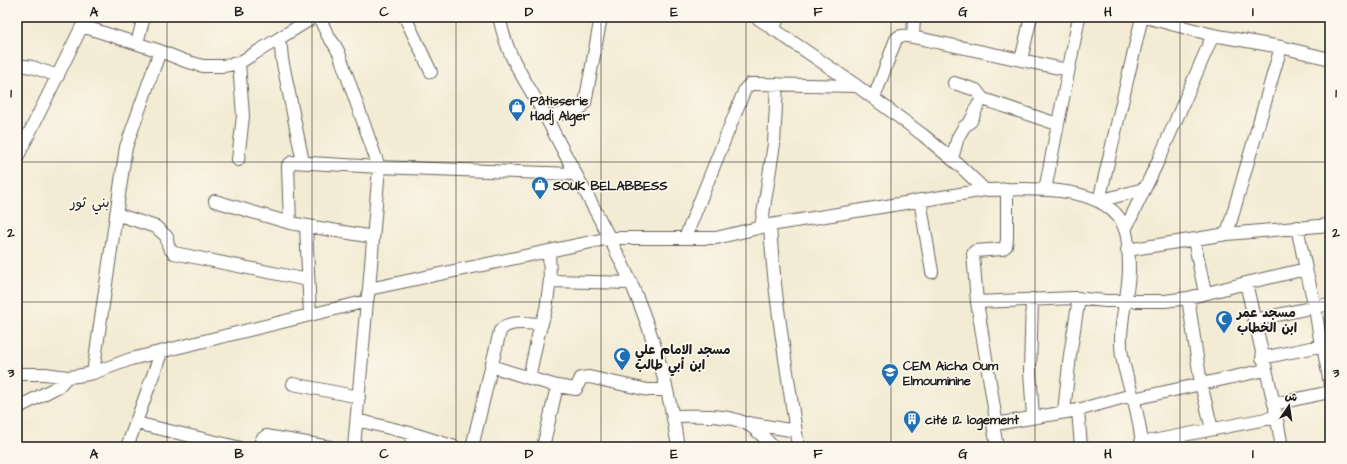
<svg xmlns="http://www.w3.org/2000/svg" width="1347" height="464" viewBox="0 0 1347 464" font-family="'Architects Daughter','Playpen Sans Arabic',sans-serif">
<rect width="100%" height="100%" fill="#fbf7ec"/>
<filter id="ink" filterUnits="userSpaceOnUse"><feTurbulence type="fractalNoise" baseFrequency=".025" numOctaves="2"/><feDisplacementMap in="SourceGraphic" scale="8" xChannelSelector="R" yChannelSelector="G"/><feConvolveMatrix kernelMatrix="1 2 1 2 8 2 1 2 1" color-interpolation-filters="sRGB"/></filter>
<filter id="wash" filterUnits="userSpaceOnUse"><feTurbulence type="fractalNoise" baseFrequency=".012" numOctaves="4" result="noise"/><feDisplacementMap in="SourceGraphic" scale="16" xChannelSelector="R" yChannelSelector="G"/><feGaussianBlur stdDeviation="0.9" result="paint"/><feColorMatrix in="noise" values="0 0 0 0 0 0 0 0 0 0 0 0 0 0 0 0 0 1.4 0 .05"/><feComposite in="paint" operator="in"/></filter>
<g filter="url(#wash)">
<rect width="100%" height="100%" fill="#f3ebd3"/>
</g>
<g filter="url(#ink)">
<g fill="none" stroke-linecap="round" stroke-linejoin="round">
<defs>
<path id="minor" d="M319,17l9,19 6,8 5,9 40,114 -10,122 -2,12 -13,146
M405,17l26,55
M499,17c3,13 7,28 13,40 11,23 26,44 37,66 28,56 61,110 85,167 21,50 36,103 44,157
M756,17l101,69 66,49 36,30 26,25
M1142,17l-43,184 45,-12
M1145,17l68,18 68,12 49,12
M774,30l4,-13
M913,37l155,33
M276,41l5,7 1,11 21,103
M137,43l7,-26
M1021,60l10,-43
M17,65l15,2 26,9
M954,83l22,7 7,9
M874,98l22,-59c4,-5 12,-3 17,-2l1,-20
M546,118l35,-10 4,-5 16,-86
M17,158l65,-132 78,25 25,10 18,5h20l16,-3 75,-46
M952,159l6,-22 6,-10 7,-6 7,-16 5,-6 74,25
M238,160l5,-44 -4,-53
M1007,189v50l-1,7 -4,3 -27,2 -2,3 4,48 19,118 5,3 77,-13 54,-15
M1045,190l34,-173
M920,200l12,72
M215,201l75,22 83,14
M116,214l40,13 11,10c0,7 1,11 7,16l134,27
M290,223l-2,-56v-2l4,-3 87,5 195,7
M770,225c4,75 18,148 28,222
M306,226l4,89
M761,227l13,-83 3,-60
M1125,230l34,-71 54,-124
M1227,234l54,-187
M685,238l60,-149 5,-5h3l104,2
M1194,240l11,53
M1127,250l100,-16 103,-9
M549,251l1,29 2,1 79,2
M550,280l-4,29 -8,27 -9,42 28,8
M1246,283l28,121 56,-12
M369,289l241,-51h106l54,-13 215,-35c41,-1 123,-8 140,39 4,11 4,32 4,43 -1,24 -9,47 -8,72 0,18 7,35 12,53 4,15 8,33 9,50
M1188,298l13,86 11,45
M1032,299l-2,72 3,46
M977,302l98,-4 31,3h59l23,-3 58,-15 60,-14 -9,-42
M1254,320l61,-13 -9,-38
M1321,346l-6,-39 15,-3
M1323,346l7,38
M1262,358l68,-14
M491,366l38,12
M93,373l33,-226 34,-96
M17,374h28l22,3 10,-1 16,-3 38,-14 236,-58
M293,384l66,13
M1133,399l132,-29
M17,408l42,-22 8,-9
M1275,409l7,38
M1078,410l3,37
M1064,412l6,-57 9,-57
M673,416c23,0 49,-3 72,7 11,5 20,15 28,24
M357,420l57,14
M136,423l101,24
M748,423l48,8
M1142,443l134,-26
M127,447l34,-94
M259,447l3,-8 4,-3 64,11
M410,447l4,-13 41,13
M472,447l28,-116c9,-12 29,-7 42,-7
M543,447l14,-61 19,3 5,-11 8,-1 59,13h19
M997,447l-4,-23 8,-1"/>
</defs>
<use href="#minor" stroke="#67645c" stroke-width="14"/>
<use href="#minor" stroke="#fff" stroke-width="12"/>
</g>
</g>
<path fill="none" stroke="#1c1c1c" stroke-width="1" stroke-opacity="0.55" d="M167,17v430M312,17v430M456,17v430M601,17v430M746,17v430M891,17v430M1035,17v430M1180,17v430M17,162h1313M17,302h1313"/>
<defs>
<symbol id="shop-pin" viewBox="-11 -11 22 30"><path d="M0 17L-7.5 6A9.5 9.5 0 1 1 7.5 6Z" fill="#1f6fb2" stroke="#fbf7ec"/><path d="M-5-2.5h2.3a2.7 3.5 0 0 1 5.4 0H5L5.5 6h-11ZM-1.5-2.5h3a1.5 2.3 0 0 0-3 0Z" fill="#fff"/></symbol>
<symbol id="mosque-pin" viewBox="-11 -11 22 30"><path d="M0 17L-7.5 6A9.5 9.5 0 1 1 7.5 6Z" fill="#1f6fb2" stroke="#fbf7ec"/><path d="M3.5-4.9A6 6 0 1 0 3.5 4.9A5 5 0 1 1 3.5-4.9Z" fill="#fff"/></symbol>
<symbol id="school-pin" viewBox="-11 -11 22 30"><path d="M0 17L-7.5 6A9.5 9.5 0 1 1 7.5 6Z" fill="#1f6fb2" stroke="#fbf7ec"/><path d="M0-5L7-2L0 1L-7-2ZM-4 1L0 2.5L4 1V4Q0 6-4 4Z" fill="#fff"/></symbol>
<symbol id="building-pin" viewBox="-11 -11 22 30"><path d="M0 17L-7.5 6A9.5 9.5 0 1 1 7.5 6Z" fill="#1f6fb2" stroke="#fbf7ec"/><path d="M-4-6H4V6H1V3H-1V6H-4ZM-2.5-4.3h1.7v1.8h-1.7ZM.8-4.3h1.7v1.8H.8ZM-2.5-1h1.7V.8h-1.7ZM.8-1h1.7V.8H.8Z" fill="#fff"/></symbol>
</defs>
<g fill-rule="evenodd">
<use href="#shop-pin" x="507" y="97" width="20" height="27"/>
<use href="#shop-pin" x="530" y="175" width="20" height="27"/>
<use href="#mosque-pin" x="1214" y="309" width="20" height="27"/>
<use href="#mosque-pin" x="612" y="346" width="20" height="27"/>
<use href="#school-pin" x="880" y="362" width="20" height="27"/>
<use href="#building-pin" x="902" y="409" width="20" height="27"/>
</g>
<g text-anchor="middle" stroke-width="3.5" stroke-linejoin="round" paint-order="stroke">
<g font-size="13" font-weight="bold" fill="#1c1c1c" stroke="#fbf7ec" text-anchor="start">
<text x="530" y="105">Pâtisserie<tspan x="530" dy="15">Hadj Alger</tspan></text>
<text x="553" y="190">SOUK BELABBESS</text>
<text x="1237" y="317">مسجد عمر<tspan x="1237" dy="15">ابن الخطاب</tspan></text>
<text x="635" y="354">مسجد الامام علي<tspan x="635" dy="15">ابن أبي طالب</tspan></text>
<text x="903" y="370">CEM Aicha Oum<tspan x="903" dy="15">Elmouminine</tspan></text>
<text x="925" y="424">cité 12 logement</text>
</g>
<g font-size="14" fill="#1c1c1c" stroke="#fbf7ec">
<text x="90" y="207">بني ثور</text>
</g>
</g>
<rect width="1347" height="464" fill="none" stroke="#fbf7ec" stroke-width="44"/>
<g transform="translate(1289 406) rotate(13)" stroke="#fbf7ec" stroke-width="3" paint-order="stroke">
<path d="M0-3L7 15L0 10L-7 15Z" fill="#1c1c1c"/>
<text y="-6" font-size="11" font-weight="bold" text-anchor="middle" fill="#1c1c1c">ش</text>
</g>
<rect x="22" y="22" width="1303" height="420" fill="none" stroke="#1c1c1c" stroke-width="1.5"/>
<g font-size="13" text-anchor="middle" font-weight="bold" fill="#1c1c1c">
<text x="94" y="16">A</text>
<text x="239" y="16">B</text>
<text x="384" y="16">C</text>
<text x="529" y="16">D</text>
<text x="674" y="16">E</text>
<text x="818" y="16">F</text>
<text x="963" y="16">G</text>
<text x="1108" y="16">H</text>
<text x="1253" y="16">I</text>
<text x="11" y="97">1</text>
<text x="1336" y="97">1</text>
<text x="11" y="237">2</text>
<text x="1336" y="237">2</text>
<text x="11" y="377">3</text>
<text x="1336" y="377">3</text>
<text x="94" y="458">A</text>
<text x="239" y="458">B</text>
<text x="384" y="458">C</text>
<text x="529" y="458">D</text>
<text x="674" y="458">E</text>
<text x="818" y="458">F</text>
<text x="963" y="458">G</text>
<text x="1108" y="458">H</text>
<text x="1253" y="458">I</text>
</g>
</svg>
